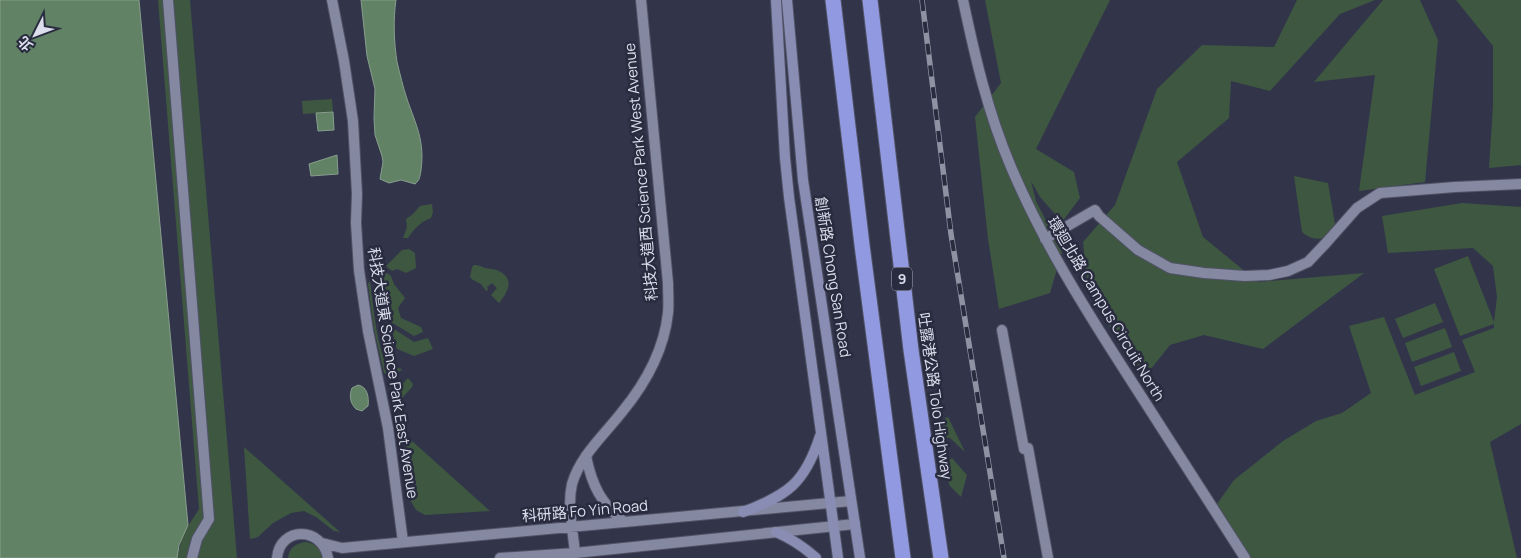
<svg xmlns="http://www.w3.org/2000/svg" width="1521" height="558" viewBox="0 0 1521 558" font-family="Manrope,'Noto Sans TC',sans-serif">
<rect width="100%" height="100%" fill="#32354a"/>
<path fill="#3e5741" d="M158,0h32l47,558h-60l6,-24 16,-25z
M985,0h125l-74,149 38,23 6,26 -18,24 -22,-25 -9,-16 5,20 26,51 -12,41 -51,16 -11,-70 -13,-122 26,-34z
M1297,0h78l-35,14 -70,77 -39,-10 -2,37 -52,44 26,75 55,45 106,-9 -101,76 -59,-14 -34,10 -27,34 -40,-63 -16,-37 -4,-37 32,-37 42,-116 45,-44 72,2z
M1383,0h37l18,40 -13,142 -66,9 16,-116 -61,7z
M1456,0h65v165l-32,3 4,-62v-60z
M332,99l1,13 -30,2 -1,-13z
M1294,176l34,7 7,41 -11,14c-9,2 -15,0 -22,-6z
M1462,203l59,4v217l-31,18 27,116h-266l-34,-54 17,-24 49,-39 33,-20 26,-8 29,-20 -22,-67 35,-9 31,78 60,-23 -13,-32 32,-12v-4l-34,12 -26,-67 34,-13 26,66 3,-25 -4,-31 -20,-18 -85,5 -6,-37z
M432,204l1,8 -2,6c-11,4 -17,11 -23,20h-5l4,-11 -1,-8 7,-5 7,-8z
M409,249l6,4 1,15 -10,5 -9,-4 -5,2 -6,-5 16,-16z
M474,265c5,0 6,1 11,3 4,1 8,1 12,2 18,8 12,21 2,33l-8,-8 6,-7 -5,-5 -5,4 1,3 -2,1 -5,-7 -8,-4 -3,-3 2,-10z
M383,270l8,6 3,8 11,14 -7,10 3,10 20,9 2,5 -9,4 -23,-14 -3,-9z
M370,281c3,20 7,77 21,89l9,-2 2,2 -12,6 -6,-3 -10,-44 -6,-45z
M1435,303l8,19 -40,16 -8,-19z
M391,327l23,15 14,-4 5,11 -19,7 -17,-7z
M1445,328l7,19 -40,15 -7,-19z
M1454,352l7,19 -40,15 -7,-19z
M408,378l5,6 -1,3 -18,20 -3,-3v-7z
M948,417l17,35 -15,-14 -12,-2 -2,-13z
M411,440l79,71 -65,4 -9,-5 -6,-10 -9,-48z
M244,447l96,85 -6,-1 -18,-14 -12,-6 -13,2 -18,10 -15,14 -8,2z
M952,458l15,17 -6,22 -11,-11 -7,-20z
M305,542c9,1 16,6 17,16h-34c1,-10 7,-14 17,-16z"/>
<path fill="#628265" stroke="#879e8e" d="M0,0h139l49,525 -9,20 -2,13h-177z
M361,0h35c-3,20 -2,42 1,62 3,12 6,25 10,37 9,26 18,42 14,71 -1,6 -1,10 -6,14l-14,-4 -12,3 -9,-4 3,-17 -1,-6 -7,-21 -1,-17 1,-29 -8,-33z
M333,112l1,18 -16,1 -2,-18z
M337,155l1,19 -27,2 -2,-12z
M358,385c10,2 11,13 10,21l-6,5 -6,-2c-6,-6 -7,-13 -4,-21z"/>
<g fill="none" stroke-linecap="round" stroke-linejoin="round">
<defs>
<path id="pedestrian" d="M168,0l41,519 -12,20 -5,19"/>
<path id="minor" d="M332,0l12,61 9,60 4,73 -1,29 3,47 9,61 20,97 15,114
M963,0c12,57 25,113 48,167 31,73 71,137 114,204 40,62 80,125 120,187
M1045,239l50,-29 4,6 39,34 32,18 34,5 41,3 24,-1 19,-4 20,-9 18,-19 31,-35 23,-15 75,-6 66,-3
M1002,330l22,119 4,-1 20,110
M322,543l20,5 282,-26
M277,558c3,-32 45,-32 51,0
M500,558l75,-5c-2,-22 -8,-47 -3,-69 8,-28 32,-49 50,-72 23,-28 42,-61 46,-99 1,-9 0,-20 0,-30l-27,-283"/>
<path id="tertiary" d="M586,456c6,30 15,47 38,66l227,-21
M575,553l280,-29"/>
<path id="secondary" d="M776,0l9,158 4,39 49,361
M787,0l16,180 57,378
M743,512c45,-17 62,-29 77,-76
M776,532c16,7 28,15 40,26"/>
<path id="motorway" d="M833,0l29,245 41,313
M870,0l41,350 30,208"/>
</defs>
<use href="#pedestrian" stroke="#505265" stroke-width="12"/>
<use href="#minor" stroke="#505265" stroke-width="12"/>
<use href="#tertiary" stroke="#505265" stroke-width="12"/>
<use href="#secondary" stroke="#505265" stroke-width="12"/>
<use href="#motorway" stroke="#505265" stroke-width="17"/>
<use href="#pedestrian" stroke="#8588a1" stroke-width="10"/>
<use href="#minor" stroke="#8588a1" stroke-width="10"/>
<use href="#tertiary" stroke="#8588a1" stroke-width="10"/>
<use href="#secondary" stroke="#898db4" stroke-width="10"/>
<use href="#motorway" stroke="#9199e1" stroke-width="15"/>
<defs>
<path id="rail" d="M922,0l29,234 53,324"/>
</defs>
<use href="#rail" stroke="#8f92a3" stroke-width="5.5"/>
<use href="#rail" stroke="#292b3f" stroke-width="4" stroke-dasharray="11" stroke-linecap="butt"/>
</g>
<g text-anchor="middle" stroke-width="5" stroke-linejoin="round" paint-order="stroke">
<rect fill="#292b3f" stroke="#a6a8b8" stroke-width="1" x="892" y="267.5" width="20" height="23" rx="4"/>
<g font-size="14" font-weight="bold" fill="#dcdeec">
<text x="902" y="284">9</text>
</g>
<g font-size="15" fill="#dcdeec" stroke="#292b3f">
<text transform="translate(641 172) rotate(-95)" y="5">科技大道西 Science Park West Avenue</text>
<text transform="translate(833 277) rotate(81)" y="5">創新路 Chong San Road</text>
<text transform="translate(1106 309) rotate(59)" y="5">環迴北路 Campus Circuit North</text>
<text transform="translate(393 373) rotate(81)" y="5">科技大道東 Science Park East Avenue</text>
<text transform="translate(935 396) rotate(82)" y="5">吐露港公路 Tolo Highway</text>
<text transform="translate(585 511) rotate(-5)" y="5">科研路 Fo Yin Road</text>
</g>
</g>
<g transform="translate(35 35) rotate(228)" stroke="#292b3f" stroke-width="4" paint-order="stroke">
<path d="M0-4L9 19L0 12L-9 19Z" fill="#dcdeec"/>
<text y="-8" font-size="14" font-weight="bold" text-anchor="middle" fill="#dcdeec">北</text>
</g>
</svg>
